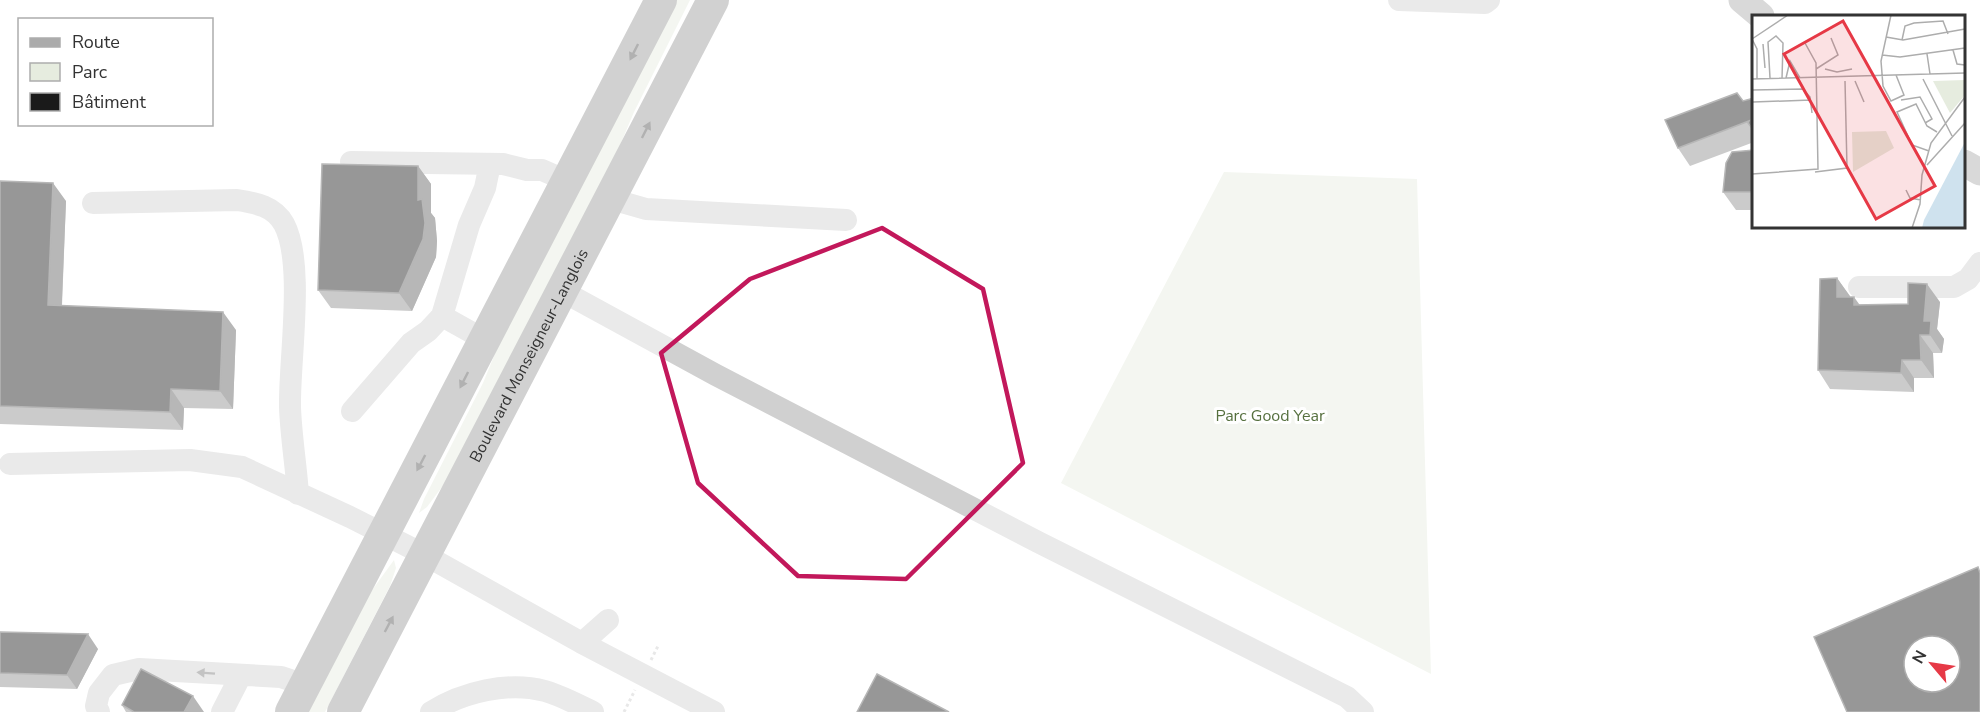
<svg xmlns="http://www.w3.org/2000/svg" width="1980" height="712" viewBox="0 0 1980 712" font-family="'Nunito Sans',sans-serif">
<rect width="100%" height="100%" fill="#fff"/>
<path fill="#e6ecdf" d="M676,0h14l-56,112 -19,45 -155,306 -33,44 -8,6 5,-14 59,-116 16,-39z
M1224,172l193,7 14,495 -370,-191z
M394,560l2,8 -6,18 -65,126h-20l57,-108z"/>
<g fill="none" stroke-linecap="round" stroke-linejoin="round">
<path stroke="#cdcdcd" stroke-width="3" stroke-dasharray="3 3" stroke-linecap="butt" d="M651,660l7,-14
M624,712l11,-22"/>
<path stroke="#d0d0d0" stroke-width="22" d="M1399,0l86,3 4,-3
M351,162l152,2 24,6h15l25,11
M612,196l13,7 21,6 200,11
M93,203l144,-3c19,3 37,6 47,24 21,39 5,137 6,183 1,29 6,58 8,87
M1859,287h95l14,-8 12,-16
M562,291l154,84 322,167 309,155 16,15
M442,316l43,24
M352,411l59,-68 17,-12 14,-15 27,-91 16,-37 5,-24
M10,464l180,-4 52,7 108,50 75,38 157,88 132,69
M582,643l26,-23
M99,712l-3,-6 3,-13 14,-18 26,-6 142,8 24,8
M222,712l19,-37
M431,712c32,-20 77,-31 114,-21 17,5 32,13 48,21"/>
<path stroke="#ababab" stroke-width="27" d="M1742,0l19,16
M1964,163l16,9"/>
<g stroke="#9a9a9a" stroke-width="32">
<path d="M291,712l370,-712"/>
<path id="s1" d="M343,712l370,-712"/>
</g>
</g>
<path fill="#8c8c8c" d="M1754,98v44l-64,24 -12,-18 65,-47z
M1754,150v60h-18l-13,-18z
M418,166l13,18v29l4,5 2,23 -1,16 -24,54 -81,-3 -13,-18z
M0,181l66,20 -4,105 174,24 -3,79 -49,-1 -1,22 -183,-6z
M1837,278l13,19 9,8 49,-1 32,-2 -3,27 7,10 -2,14h-9l1,25h-20v14l-84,-3 -12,-19z
M0,632l98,17 -21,40 -77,-2z
M122,705l82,7h-78z"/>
<path fill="#5f5f5f" d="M418,166l13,18v29l4,5 2,23 -1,16 -24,54 -13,-18z
M53,183l13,18 -5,122 -13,-18z
M1837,278l13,18v20l-13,-19z
M1927,284l13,18 -3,27 7,10 -2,14 -12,-18 -6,-14z
M1854,297l13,18 -13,-10z
M223,312l13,18 -3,79 -13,-18z
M1920,335l13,18 1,25 -13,-18z
M1902,360l12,18v14l-13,-19z
M171,389l13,19 -1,22 -13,-18z
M88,634l10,15 -21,40 -10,-14z
M193,696l11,16h-20z"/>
<path fill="#1a1a1a" stroke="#5f5f5f" stroke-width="1.5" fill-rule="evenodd" d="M1737,93l6,8 11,-3v33l-6,-8 1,-2 -71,27 -13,-28z
M1754,150v42h-31l3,-29 6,-11z
M322,164l96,2v34l4,-1 3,24 -2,16 -24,54 -81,-3z
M0,181l53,2 -5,122 175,7 -3,79 -49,-2 -1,23 -170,-6z
M1837,278v19h17v8l54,-1v-21l19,1 -3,37h7l-1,14h-10l1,25h-19l-1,13 -83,-3 2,-91z
M1978,567l2,6v139h-133l-33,-75zM1914,646h36v36h-36z
M0,632l88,2 -21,41 -67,-2z
M141,669l52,27 -9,16h-50l-12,-7z
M877,674l72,38h-92z"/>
<defs><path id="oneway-solid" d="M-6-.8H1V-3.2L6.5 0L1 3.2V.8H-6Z" transform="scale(1.5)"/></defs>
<g fill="#525252">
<use href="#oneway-solid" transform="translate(634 52) rotate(117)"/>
<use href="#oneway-solid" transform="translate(646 130) rotate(-63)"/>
<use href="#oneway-solid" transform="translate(464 380) rotate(117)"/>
<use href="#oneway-solid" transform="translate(421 463) rotate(118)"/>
<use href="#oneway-solid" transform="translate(389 624) rotate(-62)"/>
</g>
<use fill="#7a7a7a" href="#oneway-solid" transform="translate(206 673) rotate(-176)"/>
<path d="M0 0H1980V712H0ZM882,228l101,61 40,174 -117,116 -108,-3 -100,-93 -37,-130 89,-74z" fill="#fff" fill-opacity=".55" fill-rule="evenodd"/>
<path fill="none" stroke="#c2185b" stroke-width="4.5" stroke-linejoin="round" d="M882,228l101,61 40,174 -117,116 -108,-3 -100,-93 -37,-130 89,-74z"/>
<g text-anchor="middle" stroke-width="6" stroke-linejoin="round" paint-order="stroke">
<g font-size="16" fill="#333" stroke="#fff">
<text dy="6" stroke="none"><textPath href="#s1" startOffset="402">Boulevard Monseigneur-Langlois</textPath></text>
</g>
<g font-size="16" fill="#56703f" stroke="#fff">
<text x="1270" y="421">Parc Good Year</text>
</g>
</g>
<g transform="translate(1752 15)">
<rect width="213" height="213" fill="#fff"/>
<path d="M213,65v15l-15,18 -17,-32zM134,116l8,17 -41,24 -1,-40z" fill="#e6ecdf"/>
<path d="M213,127v86h-43l2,-8z" fill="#cfe2ee"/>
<path fill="none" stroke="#adadad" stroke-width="1.5" d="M139,0l-10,46 2,25 8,15 13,-6 -8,-20M134,22l17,3 62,-11M0,24l36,-24M0,24l5,10v30M150,25l3,-14 9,-3 29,-2 5,13M11,29l2,24M201,35l4,14 8,1M175,39l3,20M130,40l18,2 65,-9M64,54l22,-14 -7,-17M73,54l12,3 15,-3M18,63l-2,-36 8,-6 7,7 -1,36M34,63l4,-17 10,17M0,64l213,-6M171,64l29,57M103,66l9,21M0,75l51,-1 7,8 2,16M149,85l19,-3 12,22 -7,4M1,87l58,-2M177,136l-17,-6 -15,-33 19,-8 11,22 10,6M175,150l38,-42M63,157l32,-4 -2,-87M0,159l66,-5 -2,-106 -11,-20M154,175l4,8 11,2M160,213l8,-24 2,-29 9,-32 34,-46"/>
<path fill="#e63946" fill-opacity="0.15" stroke="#e63946" stroke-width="3" d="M91,6l92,165 -59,33 -92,-165z"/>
<rect width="213" height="213" fill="none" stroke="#333" stroke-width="3"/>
</g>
<rect x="18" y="18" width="195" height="108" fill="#ffffff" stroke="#adadad" stroke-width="1.5"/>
<rect x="30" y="38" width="30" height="9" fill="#ababab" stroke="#adadad" stroke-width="1.5"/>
<text x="72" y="48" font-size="18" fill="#333333">Route</text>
<rect x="30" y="63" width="30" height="18" fill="#e6ecdf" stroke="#adadad" stroke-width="1.5"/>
<text x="72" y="78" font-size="18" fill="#333333">Parc</text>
<rect x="30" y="93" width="30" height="18" fill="#1a1a1a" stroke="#adadad" stroke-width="1.5"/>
<text x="72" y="108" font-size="18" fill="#333333">Bâtiment</text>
<g transform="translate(1932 664) rotate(299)"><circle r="28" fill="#ffffff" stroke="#adadad" stroke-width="1.5"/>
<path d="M0-4.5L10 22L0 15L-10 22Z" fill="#e63946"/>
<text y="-9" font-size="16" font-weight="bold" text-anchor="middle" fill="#333333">N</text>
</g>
</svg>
